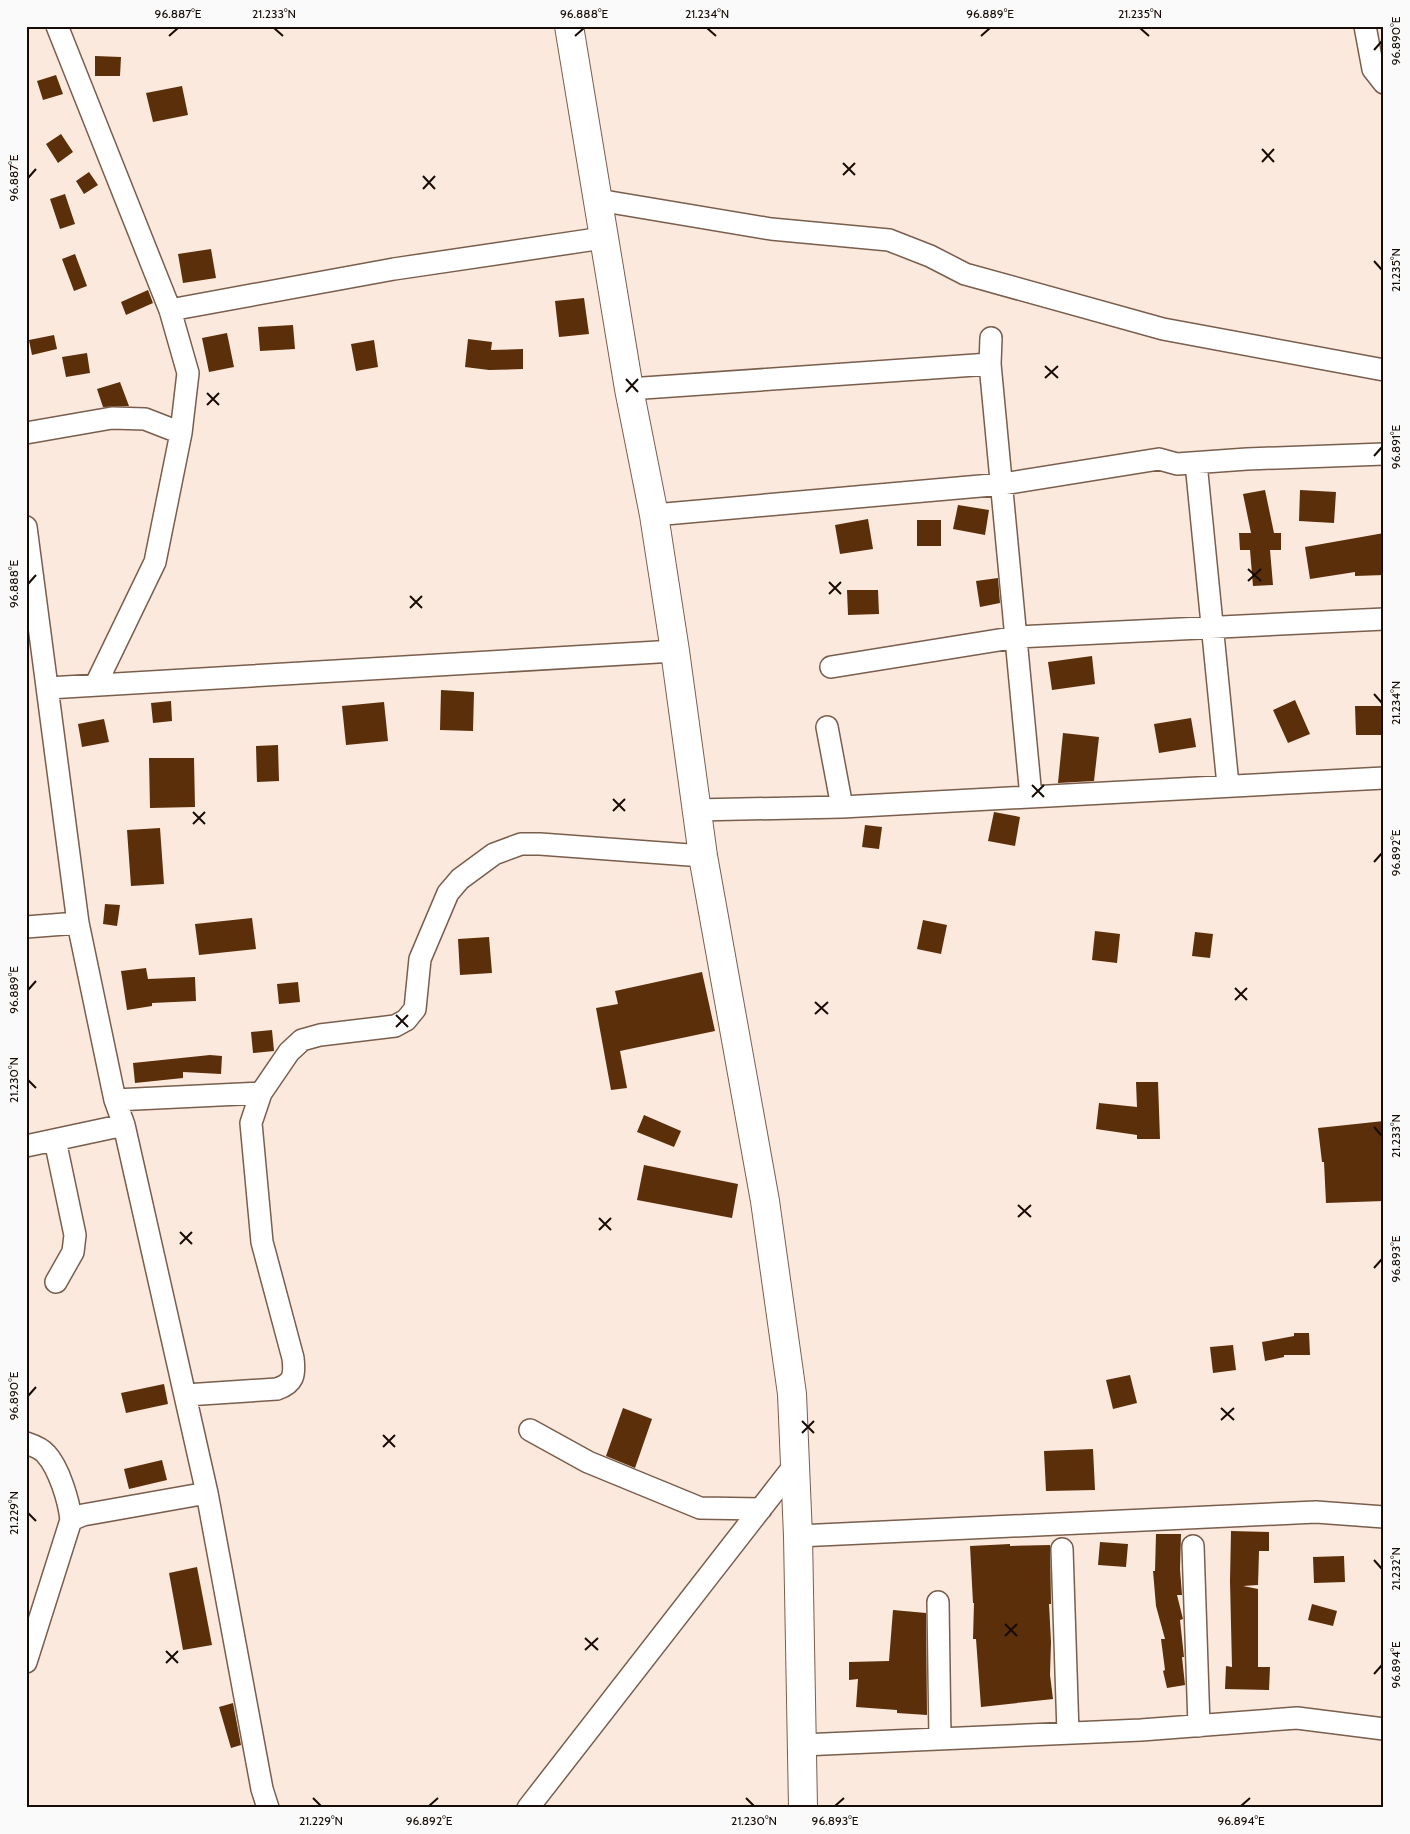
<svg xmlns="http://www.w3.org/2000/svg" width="1410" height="1834" viewBox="0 0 1410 1834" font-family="Cabin,sans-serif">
<rect width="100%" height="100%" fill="#fce9dd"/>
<path fill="#5a2f0a" d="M95,56l26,1 -1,19h-25z
M56,75l7,19 -20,6 -6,-19z
M182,86l6,29 -35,7 -7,-29z
M61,134l12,18 -15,11 -12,-19z
M89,172l9,13 -14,9 -8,-13z
M65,194l10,30 -15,5 -10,-30z
M211,249l5,29 -33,5 -5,-29z
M75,254l12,32 -13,5 -12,-32z
M148,290l5,13 -27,12 -5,-13z
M584,298l5,36 -30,3 -4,-36z
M293,325l2,24 -35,2 -2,-24z
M227,333l7,34 -25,5 -7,-34z
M54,335l3,14 -25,6 -3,-15z
M468,339l24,3 -1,8 32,-1v20l-34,1 -24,-3z
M374,340l4,27 -22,4 -5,-27z
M87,353l3,20 -24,4 -4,-20z
M120,382l9,24 -26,1 -6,-18z
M1265,490l9,43h7v17h-11l3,35 -20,1 -3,-36h-10l-1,-17h12l-8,-39z
M1300,490l36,2 -2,31 -35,-2z
M958,505l31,5 -4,25 -32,-6z
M868,519l5,30 -33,5 -5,-29z
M917,520h24v26h-24z
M1384,533v42l-29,1v-4l-45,7 -5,-32z
M998,578l2,25 -20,4 -4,-26z
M847,590h31l1,24 -31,1z
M1092,656l3,28 -43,6 -4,-28z
M441,690l33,2 -1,39 -33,-1z
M1295,700l15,34 -22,9 -15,-33z
M171,701l1,20 -19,2 -2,-20z
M384,702l4,39 -42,4 -4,-39z
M1355,706h29v29h-28z
M1191,718l5,29 -37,6 -5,-29z
M104,719l5,23 -27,5 -4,-23z
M1063,733l36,4 -5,44 -36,2z
M278,745l1,36 -22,1 -1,-36z
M149,758h45l1,49 -45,1z
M994,812l26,5 -5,29 -27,-5z
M865,825l17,2 -3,22 -17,-2z
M160,828l4,56 -33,2 -4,-56z
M105,904l15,1 -3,21 -14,-2z
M252,918l4,31 -57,6 -4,-31z
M923,920l24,5 -6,29 -24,-5z
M1095,931l25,3 -3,29 -25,-3z
M1195,932l18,2 -3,24 -18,-2z
M489,937l3,36 -32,2 -2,-36z
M146,968l2,11 47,-2 1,24 -44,2v3l-25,4 -6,-39z
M702,972l13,59 -95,20 7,37 -16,2 -15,-82 22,-4 -3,-13z
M298,982l2,20 -21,2 -2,-20z
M272,1030l2,21 -21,2 -2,-21z
M210,1055l12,1 -1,18 -38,-2v6l-48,5 -2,-20z
M1136,1082h22l2,57h-23v-4l-41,-6 3,-26 38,4z
M644,1115l37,16 -7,16 -37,-15z
M1384,1121v80l-58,2 -2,-41h-2l-4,-34z
M644,1165l94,19 -6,34 -95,-18z
M1294,1333h15l1,22h-26v2l-19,4 -3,-19 32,-6z
M1233,1345l3,25 -23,3 -3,-26z
M1130,1375l7,28 -24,6 -7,-29z
M164,1384l4,20 -42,9 -5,-20z
M623,1408l29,11 -17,49 -29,-12z
M1093,1449l2,41 -49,1 -2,-40z
M162,1460l5,20 -38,9 -5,-20z
M1231,1531l38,1v19h-10l-1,34 -15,1 15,3v78h12l-1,23 -44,-1 1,-23 6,1 -2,-86z
M1156,1534h25l-1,35 2,26h-5l6,24 -3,1 4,37h-2l3,28 -18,3 -4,-17 2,-1 -4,-31h4l-9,-33 -3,-35h2z
M1100,1542l28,2 -2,23 -28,-2z
M1010,1544v2l40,-1 1,59h-2l2,38 -1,33 3,24 -72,8 -5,-68h-3l1,-36h-1l-3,-57z
M1344,1556l1,26 -31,1 -1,-26z
M197,1567l15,78 -29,5 -14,-77z
M1312,1604l25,7 -4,15 -25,-6z
M893,1610l33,3 1,102 -30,-2v-3l-41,-3 2,-28 -9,1v-18l40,-1z
M233,1703l8,42 -10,3 -12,-41z"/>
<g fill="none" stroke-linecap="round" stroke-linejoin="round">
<defs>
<path id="minor" d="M57,26l113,284 18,63 -7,60 -26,129 -59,122
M1365,26l8,43 11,14
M598,200l173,29 118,11 41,16 35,18 198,55 221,41
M170,310l224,-41 209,-31
M991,338l-1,26 41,433
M629,389l361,-25
M26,433l86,-15 33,1 36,14
M1196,463l32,322
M654,515l349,-31 156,-25 18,5 70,-5 137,-5
M26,527l52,396 37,177 9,25 83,368 55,296 6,19
M831,667l186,-30 367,-18
M48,688l627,-37
M827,727l15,80
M696,810l146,-3 542,-29
M26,927l52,-4
M115,1100l146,-7
M55,1140l20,95 -2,17 -17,30
M26,1146l98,-21
M186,1395l91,-6c17,-6 18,-14 16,-31l-31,-116 -11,-119 10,-30 28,-41 13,-12 18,-5 75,-9 11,-6 9,-11 5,-50 28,-66 12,-14 34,-25 27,-10h19l163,12
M530,1430l58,32 112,46 61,1
M26,1443c6,2 16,6 20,11 13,14 23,47 25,66l12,-5 124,-22
M798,1536l518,-24 68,5
M1193,1546l6,180
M1062,1549l6,184
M938,1602l2,137
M26,1662l45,-142
M802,1745l339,-15 156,-12 87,11
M528,1808l266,-342"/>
<path id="highway" d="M569,26l60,363 25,126 21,136 28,205 62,345 27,193 6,142 5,272"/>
</defs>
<use href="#minor" stroke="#795e4d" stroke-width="24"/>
<use href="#highway" stroke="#795e4d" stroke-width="30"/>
<use href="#minor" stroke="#fff" stroke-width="21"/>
<use href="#highway" stroke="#fff" stroke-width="28"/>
</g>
<path fill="none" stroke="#160c05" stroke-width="2" d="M274,28l9,8M707,28l9,8M1140,28l9,8M169,36l9,-8M575,36l9,-8M981,36l9,-8M1374,50l8,-9M1262,149l12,13M1262,162l12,-13M843,163l12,12M843,175l12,-12M423,176l12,13M28,178l8,-9M423,189l12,-13M1374,261l8,9M1045,366l13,12M1045,378l13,-12M626,379l12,13M626,392l12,-13M207,393l12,12M207,405l12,-12M1374,456l8,-9M1248,569l13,12M1248,581l13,-12M829,582l12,12M28,584l8,-9M829,594l12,-12M410,596l12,12M410,608l12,-12M1374,694l8,9M1032,785l12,12M1032,797l12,-12M613,799l12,12M613,811l12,-12M193,812l12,12M193,824l12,-12M1374,862l8,-9M1235,988l12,12M28,990l8,-9M1235,1000l12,-12M815,1002l13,12M815,1014l13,-12M396,1015l12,12M396,1027l12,-12M28,1080l8,8M1374,1127l8,9M1018,1205l13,12M1018,1217l13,-12M599,1218l12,12M599,1230l12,-12M180,1232l12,12M180,1244l12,-12M1374,1268l8,-9M28,1396l8,-9M1221,1408l13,12M1221,1420l13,-12M802,1421l12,12M802,1433l12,-12M383,1435l12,12M383,1447l12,-12M28,1513l8,8M1374,1560l8,9M1005,1624l12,12M1005,1636l12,-12M585,1638l13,12M585,1650l13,-12M166,1651l12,12M166,1663l12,-12M1374,1674l8,-9M313,1798l8,8M746,1798l8,8M429,1806l9,-8M835,1806l9,-8M1241,1806l9,-8"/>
<rect width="1410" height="1834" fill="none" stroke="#fafafa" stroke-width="55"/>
<rect x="28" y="28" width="1354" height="1778" fill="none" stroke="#160c05" stroke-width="2"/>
<g font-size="12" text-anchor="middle" fill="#160c05">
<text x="178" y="18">96.887°E</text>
<text x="274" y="18">21.233°N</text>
<text x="584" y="18">96.888°E</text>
<text x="707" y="18">21.234°N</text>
<text x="990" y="18">96.889°E</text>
<text x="1140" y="18">21.235°N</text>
<text transform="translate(1396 41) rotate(-90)" y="4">96.890°E</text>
<text transform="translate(14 178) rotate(-90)" y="4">96.887°E</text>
<text transform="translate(1396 270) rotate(-90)" y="4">21.235°N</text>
<text transform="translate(1396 447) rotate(-90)" y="4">96.891°E</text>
<text transform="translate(14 584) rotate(-90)" y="4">96.888°E</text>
<text transform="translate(1396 703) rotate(-90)" y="4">21.234°N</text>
<text transform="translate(1396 853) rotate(-90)" y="4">96.892°E</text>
<text transform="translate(14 990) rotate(-90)" y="4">96.889°E</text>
<text transform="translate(14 1080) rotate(-90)" y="4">21.230°N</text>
<text transform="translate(1396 1136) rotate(-90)" y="4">21.233°N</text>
<text transform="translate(1396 1259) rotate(-90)" y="4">96.893°E</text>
<text transform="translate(14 1396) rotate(-90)" y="4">96.890°E</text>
<text transform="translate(14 1513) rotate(-90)" y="4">21.229°N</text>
<text transform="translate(1396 1569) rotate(-90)" y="4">21.232°N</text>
<text transform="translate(1396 1665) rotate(-90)" y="4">96.894°E</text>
<text x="321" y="1825">21.229°N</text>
<text x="429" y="1825">96.892°E</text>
<text x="754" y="1825">21.230°N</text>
<text x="835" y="1825">96.893°E</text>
<text x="1241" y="1825">96.894°E</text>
</g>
</svg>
